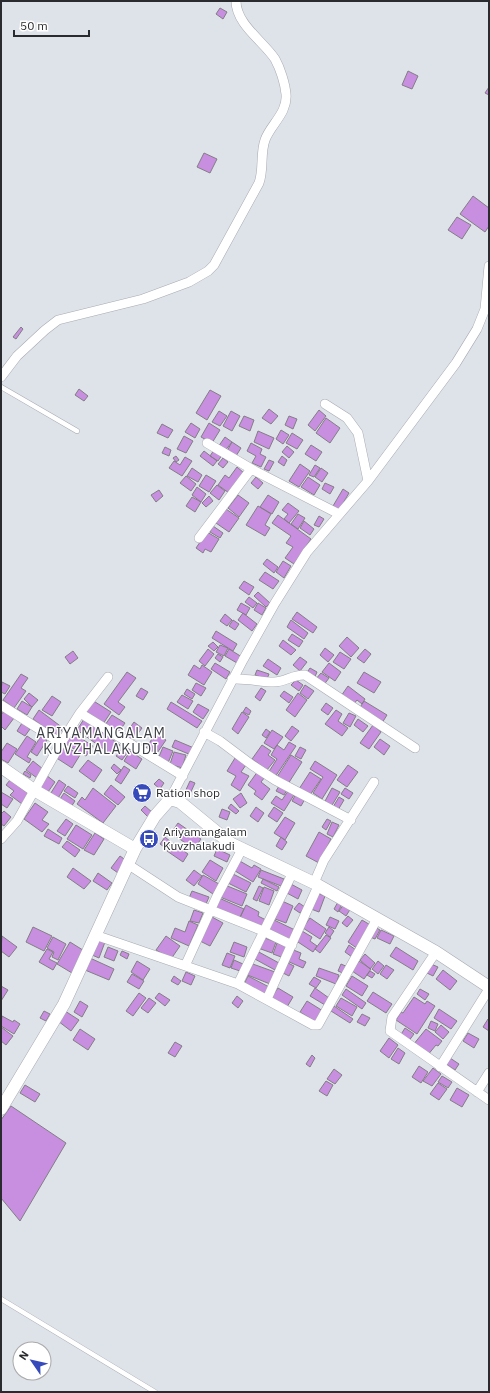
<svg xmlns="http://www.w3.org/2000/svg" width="490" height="1393" viewBox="0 0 490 1393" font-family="'IBM Plex Sans',sans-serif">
<rect width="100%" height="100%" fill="#dee2e9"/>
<path fill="#c88fe0" stroke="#827e84" d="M220,8l7,4 -4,7 -7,-5z
M408,71l10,5 -6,13 -10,-4z
M489,87v8l-4,-2z
M204,153l13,6 -7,14 -13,-6z
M473,196l16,12v18l-4,6 -25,-18z
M457,217l14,8 -9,14 -14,-9z
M21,327l2,2 -7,10 -3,-2z
M79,389l9,7 -4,5 -9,-6z
M210,390l11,6 -14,24 -11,-7z
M269,409l9,7 -7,8 -9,-6z
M319,410l7,6 -11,15 -7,-6z
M219,411l8,5 -7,10 -8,-4z
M231,411l9,5 -8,15 -9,-5z
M244,416l10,4 -4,11 -11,-5z
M289,416l8,3 -4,10 -8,-4z
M326,418l14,10 -10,15 -14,-10z
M191,423l9,6 -5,9 -10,-6z
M209,423l11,7 -8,13 -11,-6z
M162,424l11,6 -5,8 -11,-5z
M281,430l8,5 -6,9 -7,-5z
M258,431l16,7 -5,11 -15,-7z
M292,433l11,7 -6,9 -11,-6z
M184,436l9,5 -7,12 -9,-4z
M225,437l7,5 -8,10 -6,-5z
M232,442l9,6 -5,8 -9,-5z
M251,443l11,6 -2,5 6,3 -5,10 -9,-4 4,-7 -9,-5z
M311,445l11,7 -6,9 -11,-7z
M287,446l7,6 -5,6 -7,-6z
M165,447l6,3 -2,6 -7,-3z
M214,450l8,5 -4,6 -8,-5z
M204,451l13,10 -4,5 -13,-10z
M176,456l3,4 -3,2 -3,-4z
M282,456l5,4 -3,6 -6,-4z
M185,457l7,4 -10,15 -13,-8 5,-7 6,4z
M223,458l5,4 -5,6 -5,-4z
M269,460l5,2 -5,9 -5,-2z
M300,464l10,7 -11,16 -10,-6z
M315,465l5,3 -6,9 -5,-2z
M237,467l7,6 -15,20 -11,-8 7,-10 4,3z
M192,468l10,7 -4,7 -11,-6z
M321,468l7,5 -6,9 -7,-5z
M206,475l10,6 -7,11 -10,-6z
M186,476l10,8 -5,7 -11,-8z
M256,477l7,6 -5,6 -7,-6z
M308,477l12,8 -6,10 -13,-8z
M325,483l9,4 -4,7 -8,-5z
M217,485l8,6 -6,9 -9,-7z
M197,487l9,7 -5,8 -9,-7z
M343,489l6,4 -10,17 -6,-4z
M159,490l4,6 -7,6 -5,-7z
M238,495l11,8 -10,14 -11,-9z
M268,495l11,7 -7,12 -12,-7z
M209,496l4,5 -7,6 -4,-4z
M192,497l9,5 -6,10 -9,-6z
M288,503l11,8 -10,12 -5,-4 4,-5 -6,-4z
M258,506l13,8 -6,11 5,3 -5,8 -19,-11z
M226,509l13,9 -10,14 -13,-9z
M298,514l7,4 -7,11 -7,-5z
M278,515l33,24 -17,25 -9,-6 8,-11 -7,-4 5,-7 -19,-13z
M319,516l5,3 -5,8 -5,-2z
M304,521l10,8 -4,6 -10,-7z
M213,526l10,7 -3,5 -10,-6z
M207,532l12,7 -8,13 -6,-3 -2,4 -7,-5z
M267,559l11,8 -4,6 -11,-9z
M283,561l8,5 -7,12 -8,-6z
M265,572l14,9 -6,8 -14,-9z
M244,581l10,6 -5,8 -10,-7z
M258,592l12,11 -4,4 -12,-11z
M249,597l8,6 -4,5 -8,-6z
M241,603l9,5 -4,7 -9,-5z
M258,603l8,5 -4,7 -8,-5z
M297,612l20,15 -4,6 -21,-14z
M243,613l14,11 -5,7 -14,-11z
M225,614l7,6 -5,6 -7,-5z
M233,620l6,4 -4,6 -6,-4z
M291,620l17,13 -4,6 -17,-12z
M216,631l21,13 -4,7 -21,-13z
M292,634l11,7 -4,6 -11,-7z
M347,637l12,11 -8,9 -12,-11z
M283,640l13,10 -5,5 -12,-9z
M213,642l5,5 -4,4 -6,-5z
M220,645l8,3 -4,8 -8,-4z
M325,648l9,7 -6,7 -8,-7z
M208,649l6,5 -9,12 -6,-5z
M229,649l13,8 -5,6 -12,-7z
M365,649l6,5 -7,9 -7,-5z
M73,651l5,7 -8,6 -5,-7z
M340,652l11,7 -7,10 -11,-7z
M218,654l5,3 -3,5 -5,-4z
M300,657l7,5 -7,9 -7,-6z
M268,659l13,9 -4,7 -14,-9z
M215,663l15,9 -4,7 -15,-10z
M329,663l12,9 -6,9 -13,-9z
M194,665l6,4 2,-4 10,7 -8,13 -16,-10z
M310,668l7,4 -3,7 -8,-5z
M257,670l12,4 -2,5 -12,-4z
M127,672l9,6 -18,24 7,5 -6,8 -15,-11z
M364,672l17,10 -7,11 -17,-10z
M321,673l8,5 -6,8 -8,-6z
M21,674l7,4 -7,10 5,3 -12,17 -11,-8z
M296,680l7,5 -4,6 -8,-6z
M2,682l8,4 -5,8 -4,-2z
M196,683l10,5 -5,8 -9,-6z
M305,685l9,6 -6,8 -8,-6z
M348,686l17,13 -3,5 -5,-4 -4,5 -12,-9z
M141,688l7,4 -5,8 -7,-4z
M261,688l5,3 -6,10 -5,-4z
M187,689l8,5 -3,5 -8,-5z
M284,691l9,6 -4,6 -9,-7z
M29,693l9,7 -6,7 -8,-8z
M298,693l9,7 -12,17 -9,-7z
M182,695l11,6 -5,8 -11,-7z
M52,696l9,6 -9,14 -10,-6z
M92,700l19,12 -8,12 -19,-12z
M22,701l10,6 -5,8 -10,-6z
M364,701l23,14 -5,8 -23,-14z
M171,702l31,19 -5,7 -30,-19z
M326,703l7,5 -5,7 -7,-5z
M198,704l11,6 -6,9 -10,-7z
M246,707l5,4 -2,4 -6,-3z
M39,710l24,18 -6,9 -24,-18z
M336,710l6,4 -4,7 10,7 -6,8 -17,-12z
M4,711l10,7 -9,12 -4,-4v-11z
M242,712l7,5 -11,17 -6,-5z
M349,713l7,3 -6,11 -7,-4z
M112,715l13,8 -7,10 -13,-8z
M84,719l36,26 -8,10 -35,-25z
M358,719l10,7 -5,6 -9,-7z
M134,722l8,6 -10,14 -8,-6z
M22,723l8,6 -5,7 -8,-5z
M373,725l8,7 -12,17 -9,-6z
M292,726l7,5 -8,10 -6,-5z
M266,729l4,3 -4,6 -4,-3z
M272,730l11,7 -9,12 -10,-6z
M71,732l22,14 -7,10 -22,-13z
M155,734l11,6 -11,16 -10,-6z
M27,736l9,6 -9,15 4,2 -2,4 -14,-9z
M41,736l6,4 -10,16 -6,-4z
M380,739l10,7 -6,9 -10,-8z
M175,740l19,8 -3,7 -19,-8z
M289,742l7,4 -21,31 -7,-4 9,-14 -6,-4 6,-10 7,5z
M7,743l10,6 -9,14 -7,-4v-7z
M63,745l17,10 -8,13 -17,-11z
M125,745l5,4 -8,11 -6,-4z
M262,745l9,6 -3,4 7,5 -8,10 -15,-11z
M163,747l10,4 -5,12 -10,-4z
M300,747l6,3 -5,9 -6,-3z
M130,751l12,8 -6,10 -12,-8z
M174,752l12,3 -4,13 -12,-4z
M291,755l11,7 -14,22 -11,-7z
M235,758l11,7 -5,7 8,4 -9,15 -9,-6 5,-9 -9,-5z
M88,760l14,10 -8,12 -15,-11z
M33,761l10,8 -6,9 -11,-8z
M315,761l22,14 -15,24 -9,-6 10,-16 -13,-8z
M114,764l7,6 -4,4 -6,-6z
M348,765l10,7 -11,15 -10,-7z
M124,766l6,4 -9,14 -6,-4z
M25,771l6,4 -1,3 -7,-4z
M258,771l7,6 -4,5 9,7 -8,11 -8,-6 2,-3 -8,-6z
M310,772l11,7 -11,16 -11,-6z
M46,775l9,7 -7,10 -9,-6z
M159,779l5,4 -4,6 -6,-5z
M10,780l19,14 -7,10 -12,-9 4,-4 -8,-6z
M59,780l7,5 -9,15 -8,-4z
M190,781l5,2 -6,13 -5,-2z
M111,785l14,12 -7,8 -14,-11z
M68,786l10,7 -3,5 -11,-7z
M279,786l8,4 -3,5 -8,-4z
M93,788l23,18 -13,17 -26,-19 5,-7 3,3z
M332,788l8,4 -9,15 -7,-4z
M345,788l8,5 -4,6 -8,-5z
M288,791l6,4 -10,16 -13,-8 5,-7 6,4z
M1,792l12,7 -6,9 -6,-4z
M64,793l11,8 -4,6 -11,-8z
M241,793l6,10 -7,5 -7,-9z
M296,794l9,5 -4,7 -9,-5z
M339,797l5,3 -6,10 -5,-3z
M35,803l13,9 -6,8 7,4 -7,8 -18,-13z
M231,804l8,7 -3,3 -8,-6z
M145,806l8,7 -4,5 -8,-8z
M256,807l8,6 -6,9 -8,-6z
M274,807l9,6 -6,9 -9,-6z
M222,809l8,3 -3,8 -8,-3z
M4,811l7,6 -7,9 -3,-2v-10z
M285,817l10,6 -10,17 -11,-7z
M66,819l7,5 -8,12 -8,-5z
M327,819l4,2 -5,9 -4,-3z
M332,822l7,3 -6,12 -6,-3z
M178,823l23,16 -7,10 -23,-16z
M76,825l16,10 -9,14 -16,-10z
M48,829l14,9 -3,6 -15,-8z
M319,832l12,7 -12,24 -13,-7z
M95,833l9,6 -10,16 -10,-5z
M165,837l6,5 -4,7 -7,-5z
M281,837l6,5 -5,8 -6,-4z
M67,841l13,9 -5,7 -13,-10z
M173,843l15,11 -5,8 -16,-11z
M217,849l13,6 -3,7 -13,-6z
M120,856l7,5 -9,12 -7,-5z
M210,860l13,8 -7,13 -14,-9z
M238,860l14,8 2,-3 7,4 -8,13 -21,-13z
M73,868l18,13 -7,8 -17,-12z
M194,870l8,6 -8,10 -8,-6z
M261,870l23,9 -3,7 -23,-9z
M98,873l14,10 -5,7 -14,-9z
M233,874l18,9 -5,9 -18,-9z
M203,875l16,9 -6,10 -15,-10z
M263,879l16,8 -2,4 -16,-8z
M289,883l13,7 -4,9 -13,-7z
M225,885l22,9 -5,12 -22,-9z
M259,886l4,2 -6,13 -4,-2z
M264,887l10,4 -5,14 -10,-4z
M192,891l17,6 -3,7 -17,-6z
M317,893l8,3 -6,16 -8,-3z
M219,898l25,11 -5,11 -25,-11z
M282,901l11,5 -7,17 -11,-4z
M338,902l4,2 -4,8 -4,-3z
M299,903l6,4 -5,6 -6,-4z
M344,904l7,4 -5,8 -7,-5z
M246,905l13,7 -1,4 8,4 -4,7 -22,-10z
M194,910l9,3 -4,10 -9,-2z
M348,916l5,4 -6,7 -5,-4z
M212,917l11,6 -13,23 -10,-5z
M330,917l9,4 -4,8 -9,-4z
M310,918l16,11 -6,10 -17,-11z
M272,919l23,11 -6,11 -23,-11z
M362,920l10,6 -14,23 -10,-7z
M189,921l9,4 -9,21 -18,-8 4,-10 10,4z
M33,927l19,9 -8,15 -18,-9z
M329,927l5,4 -4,6 -5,-4z
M375,927l5,3 -5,9 -5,-2z
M381,930l13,6 -4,8 -13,-6z
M302,931l10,6 -2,4 7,5 -4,6 -18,-12z
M326,935l5,3 -11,15 -5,-4z
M2,936l15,11 -8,10 -8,-6z
M166,936l14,10 -9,13 -15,-9z
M53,937l13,7 -8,16 -6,-3 2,-5 -7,-4z
M262,937l14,5 -4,11 -14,-5z
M97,940l8,2 -6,16 -7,-3z
M70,942l16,10 -14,21 -15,-9z
M234,942l13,5 -3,10 -14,-5z
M277,943l11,4 -4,11 -11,-4z
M349,945l7,5 -4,7 -7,-5z
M108,947l10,4 -4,10 -10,-4z
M396,947l22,14 -5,9 -23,-14z
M47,949l6,3 -4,7 8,4 -4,7 -14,-8z
M291,949l10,4 -2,6 7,3 -3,6 -16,-7z
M122,951l7,3 -2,5 -7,-4z
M257,951l22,12 -4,7 -22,-12z
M227,953l8,3 -5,12 -8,-3z
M365,954l10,9 -5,6 -10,-9z
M90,958l24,11 -5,11 -24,-10z
M234,960l9,4 -3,7 -9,-3z
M137,961l13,8 -7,11 -12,-8z
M359,961l12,8 -7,10 -12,-8z
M378,961l6,5 -6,8 -6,-5z
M286,962l8,4 -5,10 -8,-4z
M250,963l25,9 -5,12 -25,-10z
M341,964l7,3 -3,7 -7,-3z
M431,964l7,3 -5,9 -6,-3z
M386,965l8,5 -7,9 -7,-5z
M319,968l20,7 -3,9 -20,-8z
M443,970l14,11 -7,9 -14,-11z
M370,971l5,3 -3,4 -5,-3z
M186,972l9,4 -4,9 -9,-4z
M132,974l12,7 -5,8 -12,-7z
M174,976l7,5 -3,4 -7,-4z
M248,976l23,12 -4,8 -23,-12z
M352,976l16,10 -6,10 -16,-10z
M314,977l7,4 -5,7 -7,-4z
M1,986l7,4 -7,11z
M278,988l15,9 -6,10 -16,-9z
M315,988l14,10 -4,7 -15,-9z
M346,989l20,14 -4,6 -20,-14z
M420,989l9,5 -4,6 -8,-6z
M373,992l19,12 -6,9 -19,-12z
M139,993l7,5 -13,18 -7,-5z
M159,993l11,7 -5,6 -10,-8z
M237,996l6,5 -5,7 -6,-5z
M414,997l11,7 2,-3 8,5 -18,28 -21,-14 5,-8 2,1z
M149,998l7,5 -8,10 -7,-5z
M341,998l16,9 -5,9 -16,-10z
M80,1001l8,5 -6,11 -8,-5z
M307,1001l16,10 -7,11 -16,-10z
M334,1006l19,13 -3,4 -19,-12z
M439,1009l18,12 -6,8 -17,-11z
M44,1011l6,3 -4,7 -6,-3z
M65,1011l14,9 -8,11 -13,-10z
M362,1014l8,4 -5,8 -8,-4z
M2,1016l11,6 1,-2 6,4 -6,10 -13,-8z
M488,1019l1,1v11l-6,-4z
M431,1021l7,3 -3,7 -7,-3z
M441,1025l8,7 -6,7 -8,-7z
M1,1027l12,9 -7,9 -5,-4z
M405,1028l9,6 -6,8 -8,-6z
M80,1029l15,10 -7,11 -15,-10z
M426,1029l16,12 -4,5 -2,-1 -9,11 -14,-11z
M468,1033l11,6 -5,9 -11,-7z
M389,1038l9,7 -9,13 -9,-7z
M175,1042l7,4 -7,11 -7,-4z
M398,1048l7,5 -6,11 -8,-5z
M312,1055l3,3 -5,9 -4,-3z
M447,1056l12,8 -4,6 -12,-8z
M419,1066l9,6 -7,11 -9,-6z
M433,1068l8,6 -9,12 -9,-5z
M334,1069l8,6 -7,9 -8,-5z
M442,1076l10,6 -4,6 -10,-6z
M326,1081l7,4 -6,11 -8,-5z
M438,1083l9,6 -8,11 -9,-6z
M25,1085l15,9 -5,8 -15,-9z
M457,1088l12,7 -7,12 -12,-7z
M11,1106l55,37 -46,78 -19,-23v-78z"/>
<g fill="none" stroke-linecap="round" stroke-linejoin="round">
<defs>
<path id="service" d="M1,387l76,44
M1,1299l154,93"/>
<path id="minor" d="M1,377l16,-21 28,-26 13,-10 85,-21 46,-17 19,-11 6,-6 45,-82c5,-14 1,-29 6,-43 5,-15 23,-27 21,-46 -1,-11 -6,-26 -11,-35 -12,-18 -39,-35 -39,-58
M325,404l22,14 11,15 10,48
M207,443l48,28 84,43
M199,538l52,-69
M232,679c15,-1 28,3 42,3 11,0 20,-8 31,-7l110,73
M1,705l60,38
M80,713l103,63
M204,732l16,9 32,24 23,15 76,40
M170,799l73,-139 32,-57 32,-51 61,-71 88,-118 21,-34 8,-20 4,-43
M1,839l16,-18 44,-78 19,-30 28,-36
M129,865l49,32 85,34 29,14
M314,883l10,-23 50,-78
M95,935l143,49 75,41h5l59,-106
M436,952l-44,65 -2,14 99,69
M185,966l32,-70 24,-45
M238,984l54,-110
M267,999l51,-113
M440,1067l49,-78
M477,1092l12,-19"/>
<path id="tertiary" d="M1,767l33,23 101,59
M1,1109l63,-105 71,-155 20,-33 15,-17 10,3 50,41 84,40 122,69 53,35"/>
</defs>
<use href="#service" stroke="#a7abb1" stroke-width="5.5"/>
<use href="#minor" stroke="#a7abb1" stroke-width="10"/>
<use href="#tertiary" stroke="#a7abb1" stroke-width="13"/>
<use href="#service" stroke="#fff" stroke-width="4.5"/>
<use href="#minor" stroke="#fff" stroke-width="9"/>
<use href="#tertiary" stroke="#fff" stroke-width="12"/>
</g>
<defs>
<symbol id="supermarket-disc" viewBox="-11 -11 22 22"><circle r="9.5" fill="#374abc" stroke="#fff"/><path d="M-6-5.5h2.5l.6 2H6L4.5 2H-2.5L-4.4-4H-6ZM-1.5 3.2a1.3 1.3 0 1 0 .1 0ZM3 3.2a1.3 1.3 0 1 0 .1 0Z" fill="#fff"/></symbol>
<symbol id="bus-disc" viewBox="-11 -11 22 22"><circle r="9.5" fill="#374abc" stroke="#fff"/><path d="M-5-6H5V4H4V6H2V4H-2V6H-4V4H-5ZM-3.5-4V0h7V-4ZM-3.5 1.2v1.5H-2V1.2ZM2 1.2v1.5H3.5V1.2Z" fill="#fff"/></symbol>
</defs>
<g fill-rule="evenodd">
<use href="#supermarket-disc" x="131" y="782" width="22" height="22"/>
<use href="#bus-disc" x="138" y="828" width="22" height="22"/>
</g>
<g text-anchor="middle" stroke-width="3" stroke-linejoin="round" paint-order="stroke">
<g font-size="12" fill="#2a2b2e" stroke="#fff" text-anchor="start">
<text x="156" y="797">Ration shop</text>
<text x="163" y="836">Ariyamangalam<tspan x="163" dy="14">Kuvzhalakudi</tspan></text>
</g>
<g font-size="14" letter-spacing="1" fill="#3b3f44" stroke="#fff">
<text x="101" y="738">ARIYAMANGALAM<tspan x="101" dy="16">KUVZHALAKUDI</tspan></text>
</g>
</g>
<rect width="490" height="1393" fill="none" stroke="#2a2b2e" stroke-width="4"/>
<g transform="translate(32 1361) rotate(304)"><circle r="19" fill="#ffffff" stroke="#aaaaab"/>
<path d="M0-3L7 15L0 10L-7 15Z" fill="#374abc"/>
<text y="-6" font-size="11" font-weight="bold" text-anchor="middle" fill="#2a2b2e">N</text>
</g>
<path d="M14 30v6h75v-6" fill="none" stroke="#2a2b2e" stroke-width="2"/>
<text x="20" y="30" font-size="12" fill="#2a2b2e" stroke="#ffffff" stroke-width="3" paint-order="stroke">50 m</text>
</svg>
